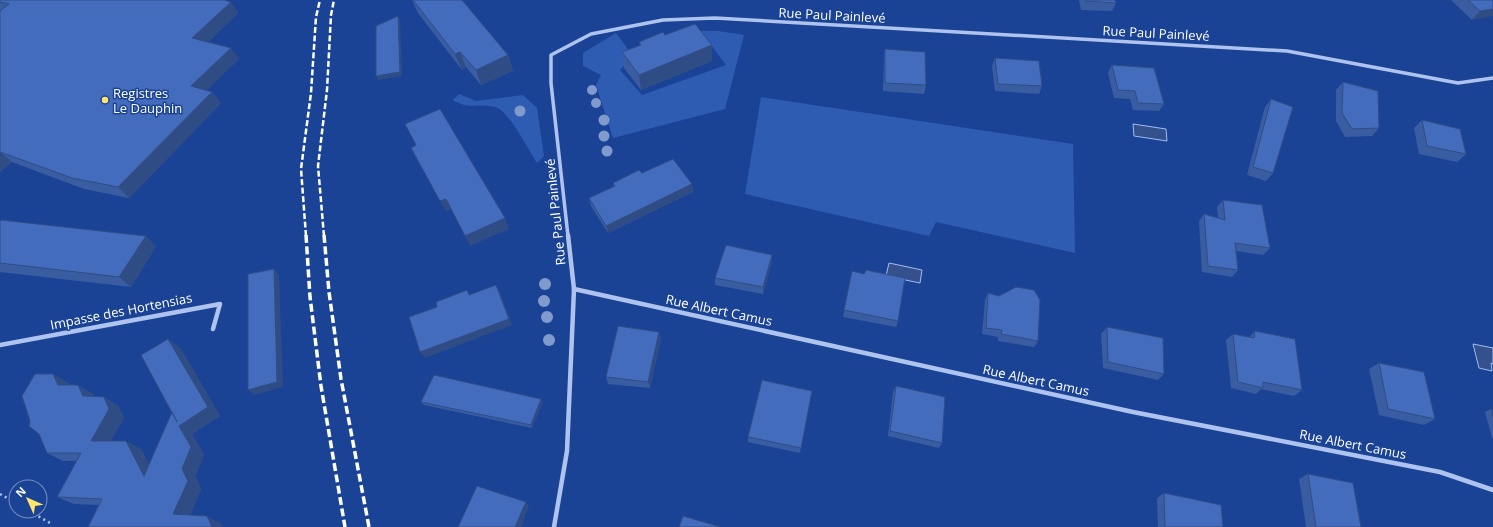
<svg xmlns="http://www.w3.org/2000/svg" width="1493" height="527" font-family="'Open Sans',sans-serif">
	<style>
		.green { fill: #2f5cb3 }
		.water { fill: #34518d; stroke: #a1bdf1 }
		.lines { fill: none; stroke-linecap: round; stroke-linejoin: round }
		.path { stroke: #aec4ef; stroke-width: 2.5; stroke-dasharray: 2 3.5; stroke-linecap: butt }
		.street-far1 { stroke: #aec4ef; stroke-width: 3.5 }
		.street { stroke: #aec4ef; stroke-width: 4.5 }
		.rail-far1 { stroke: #fff; stroke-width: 2.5; stroke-dasharray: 6 2.5; stroke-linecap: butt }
		.rail { stroke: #fff; stroke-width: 3.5; stroke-dasharray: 8 3.5; stroke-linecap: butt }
		.tree { fill: #819acd }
		.wall { fill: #3a5da2 }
		.shaded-wall { fill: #304c84 }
		.building { fill: #446cbc; stroke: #304c84 }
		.poi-dot { fill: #ffe56c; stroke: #1b4395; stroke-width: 1.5 }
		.labels { text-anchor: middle; stroke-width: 3; stroke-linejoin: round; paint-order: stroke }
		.street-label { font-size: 13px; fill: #fff; stroke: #1b4395 }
		.poi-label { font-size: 13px; fill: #fff; stroke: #1b4395; text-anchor: start }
	</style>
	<rect width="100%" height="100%" fill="#1b4395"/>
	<g class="green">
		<polygon points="698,31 718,31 744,35 725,109 613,138 596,85 601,75 583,66 583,53 616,33 633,56 620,70 642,95 726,65 706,38"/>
		<path d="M459,94L476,101L523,95L537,108L544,156L537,163C529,151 508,109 495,107C478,103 469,110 453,100Z"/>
		<polygon points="761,97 1073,144 1075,253 936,222 929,236 745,194"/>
	</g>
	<g class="water">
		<polygon points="1133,124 1166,129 1167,141 1134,136"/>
		<polygon points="889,263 922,270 920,283 886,276"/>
		<polygon points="1473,344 1493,348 1493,364 1491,363 1492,371 1479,368"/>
	</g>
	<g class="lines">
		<g class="path">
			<polyline points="0,494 16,503"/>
			<polyline points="29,511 50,523"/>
		</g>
		<polyline class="street-far1" points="568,236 551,83 551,55 591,34 663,20 715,18 1287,51 1458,83 1493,78"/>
		<g class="street">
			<polyline points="574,289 1133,412 1440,472 1493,490"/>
			<polyline points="0,345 220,304 213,329"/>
			<polyline points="554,527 567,451 574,289 568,235"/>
		</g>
		<g class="rail-far1">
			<polyline points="306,236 301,169 311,93 316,17 320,0"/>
			<polyline points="324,236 318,166 327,90 331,15 334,0"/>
		</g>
		<g class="rail">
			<polyline points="306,235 310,297 321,386 345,527"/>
			<polyline points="324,235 329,292 341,379 369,527"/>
		</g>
	</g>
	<g class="tree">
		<circle cx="592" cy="90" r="5"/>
		<circle cx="596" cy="103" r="5"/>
		<circle cx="520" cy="111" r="5.5"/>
		<circle cx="604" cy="120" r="5.5"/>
		<circle cx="604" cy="136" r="5.5"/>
		<circle cx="607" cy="151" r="5.5"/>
		<circle cx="545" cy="284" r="6"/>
		<circle cx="544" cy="301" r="6"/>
		<circle cx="547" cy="317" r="6"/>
		<circle cx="549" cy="340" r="6"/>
	</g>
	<g class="wall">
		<polygon points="0,0 226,0 238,13 208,42 239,59 206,90 212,92 221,103 129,198 84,189 12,162 0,172 0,11 1,11 0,10"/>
		<polygon points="412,0 462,0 508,55 513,71 481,85 466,67 462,70 418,13"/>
		<polygon points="1079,0 1115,0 1116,3 1112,11 1081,10"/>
		<polygon points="1451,0 1493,0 1472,20"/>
		<polygon points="665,35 712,61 641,90 624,68 622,52 640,45 639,42"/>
		<polygon points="885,49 926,85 924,94 883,91 884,58"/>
		<polygon points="995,58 1042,86 1039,94 995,91 992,66"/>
		<polygon points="1112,65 1164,104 1159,111 1133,110 1130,99 1114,98 1108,73"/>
		<polygon points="1343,82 1379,128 1372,136 1345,137 1336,121 1336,90"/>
		<polygon points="1271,99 1273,173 1266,181 1247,175 1265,107"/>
		<polygon points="1422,120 1466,154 1457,162 1419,154 1414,128"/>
		<polygon points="642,173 692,184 693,192 608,233 591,206 589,198 614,187 613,183"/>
		<polygon points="1223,200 1270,248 1263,255 1236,251 1238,270 1232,277 1202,272 1199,221 1204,214 1218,218 1217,207"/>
		<polygon points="0,221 156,246 131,287 0,272"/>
		<polygon points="772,262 763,294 715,285 715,278"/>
		<polygon points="852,271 898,321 896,327 843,317"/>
		<polygon points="988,293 1038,341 1034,347 998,341 998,337 982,334 985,300"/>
		<polygon points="1107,327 1164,374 1158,380 1103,368 1101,334"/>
		<polygon points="1255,331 1302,390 1294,396 1261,389 1256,394 1231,388 1226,340 1233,334 1249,337"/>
		<polygon points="661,338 650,388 608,384 606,377"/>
		<polygon points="168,339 181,349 220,416 192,434 204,455 195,476 201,489 190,515 220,523 222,527 88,527 99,505 74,504 57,497 77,461 63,461 47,453 69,383 70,385 93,394 94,396 104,397 118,406 124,418 110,441 141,449 149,465 172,412"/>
		<polygon points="1379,363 1435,419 1424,425 1379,415 1369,369"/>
		<polygon points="896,386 942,443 939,448 888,436 893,392"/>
		<polygon points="812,391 800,453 748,442 748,437"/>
		<polygon points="541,399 543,402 532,428 424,405 421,402"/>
		<polygon points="1491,409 1493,410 1493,439 1492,438 1485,412"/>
		<polygon points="1308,474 1361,527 1306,527 1299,479"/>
		<polygon points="1164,493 1223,527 1158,527 1157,498"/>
	</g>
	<g class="shaded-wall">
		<polygon points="231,2 238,13 201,49 192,38"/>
		<polygon points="1493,9 1493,16 1472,20 1480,11"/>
		<polygon points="398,16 400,20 402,76 378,80 376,76"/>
		<polygon points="712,45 712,61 641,90 639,75"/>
		<polygon points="231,48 239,59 200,97 191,86"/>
		<polygon points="460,52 466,67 462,70 455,54"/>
		<polygon points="508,55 513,71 481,85 476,70"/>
		<polygon points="212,92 221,103 129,198 118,187"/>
		<polygon points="0,152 12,162 0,172"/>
		<polygon points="692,184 693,192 608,233 606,226"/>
		<polygon points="446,199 451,209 446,212 440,201"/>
		<polygon points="505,218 509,229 470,246 465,236"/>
		<polygon points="146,236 156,246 131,287 119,277"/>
		<polygon points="772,255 772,262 763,294 763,287"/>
		<polygon points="274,269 279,275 283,387 254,395 248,390"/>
		<polygon points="496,285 500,292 512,325 425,358 420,352"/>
		<polygon points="659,332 661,338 650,388 648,382"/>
		<polygon points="168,339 181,349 220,416 192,434 204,455 195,476 201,489 187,521 173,514 182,469"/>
		<polygon points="53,374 69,383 74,394 58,385"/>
		<polygon points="78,385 93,394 98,405 83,396"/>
		<polygon points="104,397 118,406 124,418 106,449 91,441"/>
		<polygon points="541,399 543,402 532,428 531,425"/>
		<polygon points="126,441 141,449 159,484 144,476"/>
		<polygon points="526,502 529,506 521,527 515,527"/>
		<polygon points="207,516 220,523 222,527 212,527"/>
	</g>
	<g class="building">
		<polygon points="0,0 224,0 231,2 192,38 231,48 191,86 212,92 118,187 72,178 0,152 0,11 9,4 0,2"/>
		<polygon points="413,0 462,0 508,55 476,70 460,52 455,54"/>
		<polygon points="1085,0 1115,0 1116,3 1085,1"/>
		<polygon points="1468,0 1493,0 1493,9 1480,11"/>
		<polygon points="398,16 400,72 376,76 376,26"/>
		<polygon points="695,24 712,45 639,75 622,52 641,45 639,42 663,32 665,35"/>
		<polygon points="885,49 925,52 926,85 885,83"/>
		<polygon points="995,58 1039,61 1042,86 998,84"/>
		<polygon points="1112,65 1154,68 1164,104 1138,103 1135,91 1118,90"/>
		<polygon points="1343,82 1378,91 1379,128 1352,129 1342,113"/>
		<polygon points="1271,99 1293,107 1273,173 1253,167"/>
		<polygon points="440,109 505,218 465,236 446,199 440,201 411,148 416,145 405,124"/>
		<polygon points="1422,120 1460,129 1466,154 1427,146"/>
		<polygon points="673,159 692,184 606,226 589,198 615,186 613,183 639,170 642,173"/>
		<polygon points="1223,200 1262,205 1270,248 1235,243 1238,270 1208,266 1204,214 1225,220"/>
		<polygon points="1,220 146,236 119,277 0,263 0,221"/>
		<polygon points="726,245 772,255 763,287 715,278"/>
		<polygon points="274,269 277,382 248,390 248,274"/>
		<polygon points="866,270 905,278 898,321 844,310 852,271 864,274"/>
		<polygon points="496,285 509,319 420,352 409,317 437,307 436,302 467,290 469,295"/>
		<polygon points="1016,287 1034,290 1040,300 1038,341 1001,334 1002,330 986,328 988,293 999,296"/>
		<polygon points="618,326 659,332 648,382 606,377"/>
		<polygon points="1107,327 1163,338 1164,374 1108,362"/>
		<polygon points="1255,331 1295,339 1302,390 1263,382 1263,388 1238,382 1233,334 1254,338"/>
		<polygon points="168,339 208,407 179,426 191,447 182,469 188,481 173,514 207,516 212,527 88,527 102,499 57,497 81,453 47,453 39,434 29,426 30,421 22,396 35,374 53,374 58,385 78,385 83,396 104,397 109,409 91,441 126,441 144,476 172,412 177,422 141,355"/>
		<polygon points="1379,363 1424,372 1435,419 1388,409"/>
		<polygon points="434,375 541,399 531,425 421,402"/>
		<polygon points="762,380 812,391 801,448 748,437"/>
		<polygon points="896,386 945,397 942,443 890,431"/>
		<polygon points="1491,409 1493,410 1493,417"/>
		<polygon points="1308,474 1353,483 1361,527 1316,527"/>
		<polygon points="477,486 526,502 515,527 458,527"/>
		<polygon points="1164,493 1221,505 1223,527 1165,527"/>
		<polygon points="683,516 721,527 679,527"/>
	</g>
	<circle class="poi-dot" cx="105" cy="100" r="4"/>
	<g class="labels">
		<g class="street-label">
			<text transform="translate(832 15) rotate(3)" y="5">Rue Paul Painlevé</text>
			<text transform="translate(1156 33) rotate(3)" y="5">Rue Paul Painlevé</text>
			<text transform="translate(555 212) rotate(-96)" y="5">Rue Paul Painlevé</text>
			<text transform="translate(719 310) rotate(12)" y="5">Rue Albert Camus</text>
			<text transform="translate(121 311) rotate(-11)" y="5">Impasse des Hortensias</text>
			<text transform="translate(1036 380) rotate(12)" y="5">Rue Albert Camus</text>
			<text transform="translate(1353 444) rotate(11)" y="5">Rue Albert Camus</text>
		</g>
		<g class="poi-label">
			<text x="113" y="98">Registres<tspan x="113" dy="15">Le Dauphin</tspan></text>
		</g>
	</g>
	<g transform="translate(28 499) rotate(315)"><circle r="19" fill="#1b4395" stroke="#768ebf"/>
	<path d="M0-3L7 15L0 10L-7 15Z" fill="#ffe56c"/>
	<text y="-6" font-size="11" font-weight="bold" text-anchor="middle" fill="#ffffff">N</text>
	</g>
</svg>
